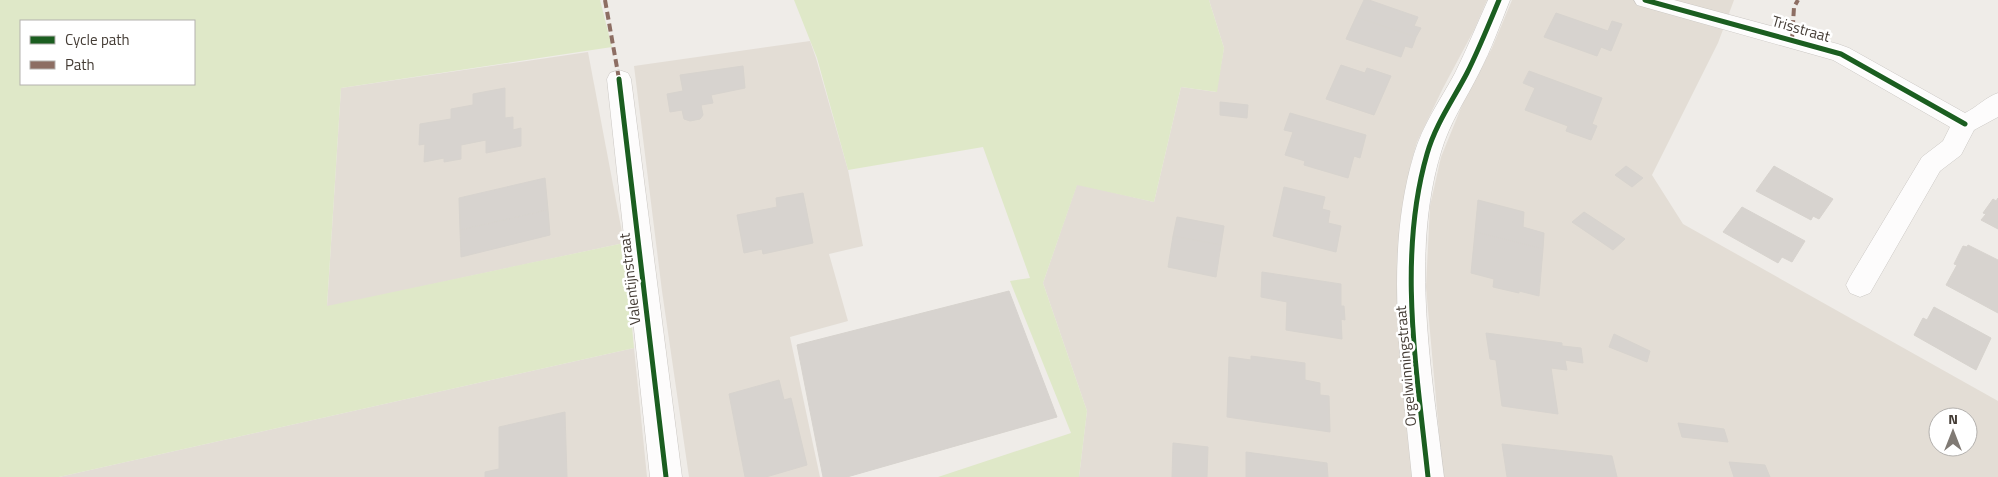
<svg xmlns="http://www.w3.org/2000/svg" width="1998" height="477" font-family="'Titillium Web',sans-serif">
	<style>
		.residential { fill: #e3ddd5; fill-rule: evenodd }
		.green { fill: #dfe8c8; fill-rule: evenodd }
		.building { fill: #d7d3cf; stroke: #d7d3ce }
		.lines { fill: none; stroke-linecap: round; stroke-linejoin: round }
		.minor-casing { stroke: #cbc8c4; stroke-width: 1 }
		.minor { fill: #fdfcfc; fill-rule: evenodd }
		.quiet { stroke: #8d6e63; stroke-width: 4; stroke-dasharray: 8 4; stroke-linecap: butt }
		.cycleway-casing { stroke: #fff; stroke-width: 8 }
		.cycleway { stroke: #1b5e20; stroke-width: 5 }
		.labels { text-anchor: middle; stroke-width: 5; stroke-linejoin: round; paint-order: stroke }
		.street-label { font-size: 15px; fill: #443c35; stroke: #fff }
	</style>
	<rect width="100%" height="100%" fill="#efece8"/>
	<g class="residential">
		<polygon points="1209,0 1487,0 1474,30 1443,88 1417,142 1412,159 1403,204 1399,319 1412,477 1079,477 1087,411 1043,283 1077,184 1154,202 1181,87 1216,92 1224,48"/>
		<path d="M1512,0H1734L1718,43L1652,175L1683,224L1998,401V477H1443L1426,287L1430,206L1441,157L1463,103L1492,48ZM1938,417H1968V447H1938Z"/>
		<polygon points="810,41 816,58 848,170 863,246 829,254 848,321 790,337 820,477 689,477 662,291 634,66"/>
		<polygon points="588,52 624,243 327,307 341,88"/>
		<polygon points="634,348 647,477 59,477"/>
	</g>
	<g class="green">
		<path d="M0,0H600L612,47L341,88L327,306L624,243L634,348L59,477H0ZM194,21V84H21V21Z"/>
		<polygon points="794,0 1209,0 1224,48 1217,92 1181,87 1154,202 1077,185 1043,283 1087,411 1079,477 938,477 1071,433 1010,281 1030,278 983,147 848,170 817,58"/>
	</g>
	<g class="building">
		<polygon points="1364,0 1369,0 1418,17 1414,26 1421,28 1416,37 1356,17"/>
		<polygon points="1556,13 1608,31 1612,21 1622,24 1611,51 1601,47 1597,56 1544,37"/>
		<polygon points="1356,17 1416,37 1412,48 1405,46 1401,57 1346,39"/>
		<polygon points="1341,65 1365,73 1367,68 1391,76 1374,115 1326,99"/>
		<polygon points="743,66 745,88 711,95 713,103 701,105 703,115 700,119 690,121 684,119 682,110 670,112 667,94 683,91 680,75"/>
		<polygon points="1529,71 1602,98 1592,124 1597,126 1591,140 1566,131 1568,126 1525,110 1535,88 1523,83"/>
		<polygon points="505,88 505,118 513,117 513,130 521,128 521,146 486,153 486,140 461,145 461,159 444,162 444,158 424,162 425,144 419,145 420,124 451,119 451,109 473,105 473,94"/>
		<polygon points="1220,102 1248,105 1247,118 1220,115"/>
		<polygon points="1290,113 1366,135 1360,158 1354,156 1348,178 1304,165 1305,161 1285,155 1293,132 1284,130"/>
		<polygon points="1626,166 1643,178 1632,187 1615,175"/>
		<polygon points="1774,166 1833,199 1819,219 1813,216 1811,220 1756,191"/>
		<polygon points="545,178 548,210 460,230 459,198"/>
		<polygon points="1284,187 1325,197 1322,209 1330,211 1328,223 1341,226 1336,252 1273,236"/>
		<polygon points="803,193 813,243 763,254 762,249 744,253 737,215 777,207 776,198"/>
		<polygon points="1998,198 1998,229 1981,220 1986,214 1983,213 1993,199 1996,201"/>
		<polygon points="1478,200 1524,212 1523,227 1544,233 1543,249 1475,232"/>
		<polygon points="1742,207 1805,241 1792,262 1782,257 1778,263 1723,232"/>
		<polygon points="548,210 550,235 461,257 460,230"/>
		<polygon points="1584,212 1625,239 1613,250 1572,222"/>
		<polygon points="1177,217 1224,226 1221,245 1173,236"/>
		<polygon points="1475,232 1543,249 1539,296 1519,291 1519,293 1493,287 1494,279 1471,273"/>
		<polygon points="1173,236 1221,245 1216,277 1168,267"/>
		<polygon points="1968,245 1998,260 1998,313 1946,285 1957,265 1954,264 1963,246 1967,247"/>
		<polygon points="1262,272 1341,284 1341,306 1344,306 1345,320 1341,319 1342,339 1286,330 1287,302 1261,297"/>
		<polygon points="1009,291 1057,417 847,477 823,477 797,345"/>
		<polygon points="1934,307 1991,338 1976,370 1914,335 1923,318 1927,320"/>
		<polygon points="1486,333 1562,343 1562,346 1581,348 1583,363 1565,360 1567,370 1551,368 1558,414 1502,406 1496,360 1490,359"/>
		<polygon points="1614,334 1650,351 1647,362 1609,347"/>
		<polygon points="1251,356 1305,363 1305,380 1320,383 1320,395 1329,396 1330,432 1227,417 1229,357 1251,360"/>
		<polygon points="779,380 784,400 791,398 807,465 766,477 745,477 729,394"/>
		<polygon points="565,412 567,477 485,477 485,472 499,469 499,427"/>
		<polygon points="1678,423 1724,429 1728,442 1682,437"/>
		<polygon points="1173,443 1208,447 1207,477 1172,477"/>
		<polygon points="1502,444 1612,456 1617,477 1507,477"/>
		<polygon points="1246,452 1327,463 1328,477 1246,477"/>
		<polygon points="1729,462 1765,465 1770,477 1734,477"/>
	</g>
	<g class="lines">
		<g class="minor-casing">
			<g id="minor">
				<path d="M1488,0H1510C1500,25 1491,50 1479,73C1466,99 1449,124 1441,152C1410,253 1432,374 1444,477H1412C1402,371 1383,257 1414,154C1423,124 1441,99 1455,73C1467,49 1477,24 1488,0Z"/>
				<path d="M1634,0H1674L1838,44L1849,48L1965,113C1977,107 1986,97 1998,93V117L1974,130L1961,155L1940,171L1870,293L1860,297L1850,293L1846,285L1850,277L1922,157L1943,141L1950,127L1833,60L1637,5Z"/>
				<polygon points="619,70 628,73 631,79 682,477 650,477 607,79 610,73"/>
			</g>
		</g>
		<use href="#minor" class="minor"/>
		<g class="quiet">
			<polyline points="605,0 619,79"/>
			<polyline points="1792,40 1794,7 1798,0"/>
		</g>
		<g class="cycleway-casing">
			<g id="cycleway">
				<polyline points="1645,0 1841,54 1965,124"/>
				<polyline points="619,79 666,477"/>
				<path d="M1428,477C1417,371 1397,258 1427,154C1435,125 1453,100 1467,73C1479,49 1489,24 1499,0"/>
			</g>
		</g>
		<use href="#cycleway" class="cycleway"/>
	</g>
	<g class="labels">
		<g class="street-label">
			<text transform="translate(1801 29) rotate(16)" y="5">Trisstraat</text>
			<text transform="translate(630 279) rotate(-97)" y="5">Valentijnstraat</text>
			<text transform="translate(1406 366) rotate(-95)" y="5">Orgelwinningstraat</text>
		</g>
	</g>
	<rect x="20" y="20" width="175" height="65" fill="#ffffff" stroke="#b4b1ae"/>
	<rect x="30" y="36" width="25" height="8" fill="#1b5e20" stroke="#b4b1ae"/>
	<text x="65" y="45" font-size="15" fill="#443c35">Cycle path</text>
	<rect x="30" y="61" width="25" height="8" fill="#8d6e63" stroke="#b4b1ae"/>
	<text x="65" y="70" font-size="15" fill="#443c35">Path</text>
	<g transform="translate(1953 432)"><circle r="24" fill="#ffffff" stroke="#b4b1ae"/>
	<path d="M0-4L9 19L0 12L-9 19Z" fill="#807a74"/>
	<text y="-8" font-size="14" font-weight="bold" text-anchor="middle" fill="#443c35">N</text>
	</g>
</svg>
